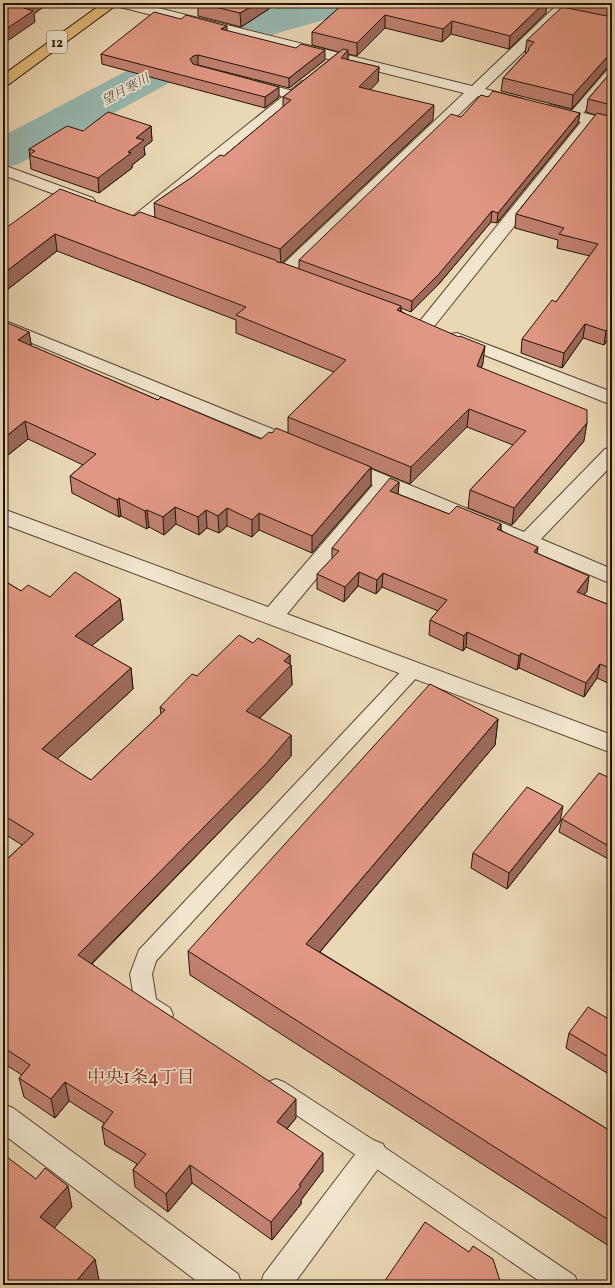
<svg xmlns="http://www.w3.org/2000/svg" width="615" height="1288" font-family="Vollkorn,'Noto Serif JP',serif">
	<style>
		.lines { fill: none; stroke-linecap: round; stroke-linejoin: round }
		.river { fill: #98b9b1; fill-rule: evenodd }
		.service-casing { stroke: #564532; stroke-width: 2 }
		.minor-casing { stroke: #564532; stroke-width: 2 }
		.trunk-casing { stroke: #241406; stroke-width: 2 }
		.service { fill: #f1e5ce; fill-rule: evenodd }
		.minor { fill: #f1e5ce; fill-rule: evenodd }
		.trunk { fill: #e5bc7a; fill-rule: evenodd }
		.wall { fill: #c18271; stroke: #241406 }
		.shaded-wall { fill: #9d6a5c; stroke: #241406 }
		.building { fill: #e09783; stroke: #241406 }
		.labels { text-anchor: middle; stroke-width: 3.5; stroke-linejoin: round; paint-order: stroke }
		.shield { fill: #f1e5ce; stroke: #625342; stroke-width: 1 }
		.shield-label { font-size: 13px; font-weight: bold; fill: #241406 }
		.far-water-label { font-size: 13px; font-style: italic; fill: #4d4e42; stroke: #f1e5ce }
		.near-neighbourhood-label { font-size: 18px; fill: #7a1f14; stroke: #f1e5ce }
	</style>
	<rect width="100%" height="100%" fill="#ead7b4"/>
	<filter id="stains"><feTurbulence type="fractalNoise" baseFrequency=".005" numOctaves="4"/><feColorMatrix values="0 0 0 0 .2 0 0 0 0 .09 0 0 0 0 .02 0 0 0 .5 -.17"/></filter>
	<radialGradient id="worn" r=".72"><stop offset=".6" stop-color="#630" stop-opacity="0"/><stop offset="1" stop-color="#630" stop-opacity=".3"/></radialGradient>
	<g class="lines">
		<polygon class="river" points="296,3 362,3 356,11 281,32 223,54 19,164 3,168 3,136 193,36 253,14"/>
		<g class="service-casing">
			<g id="service">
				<polygon points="612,68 612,80 578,119 570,119 568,116 570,113 608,69"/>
				<polygon points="255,81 297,92 299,95 297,98 293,99 251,88 249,85 251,82"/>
				<polygon points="413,663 419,665 422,670 419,675 156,961 152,974 156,999 170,1008 173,1015 170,1022 162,1025 154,1022 138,1011 135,1004 130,974 139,950 407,665"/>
				<polygon points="276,1079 284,1082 381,1145 575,1276 578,1285 545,1285 365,1161 268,1096 265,1089 268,1082"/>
			</g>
		</g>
		<g class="minor-casing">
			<g id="minor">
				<polygon points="114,3 138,3 472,86 559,3 574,3 485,89 523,99 526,102 523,105 518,107 478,96 289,278 283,279 277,278 274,274 277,270 464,93 116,6"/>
				<polygon points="307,80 312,81 314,84 312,87 144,225 138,226 132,225 130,221 132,217 302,81"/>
				<polygon points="551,105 612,120 612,130 595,125 432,329 426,330 420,329 417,325 420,321 581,122 546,113 543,110 546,107"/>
				<polygon points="3,165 93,198 95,201 93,204 87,206 81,204 3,175"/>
				<polygon points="3,320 302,441 305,445 302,449 295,451 288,449 3,331"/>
				<polygon points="457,333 612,392 612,405 451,342 448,338 451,334"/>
				<polygon points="612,447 612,465 541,539 612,569 612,584 389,491 287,614 612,735 612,753 3,524 3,509 268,607 373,485 337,469 334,465 337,461 344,459 351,461 524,532 605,449"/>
				<polygon points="3,1104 13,1108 238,1274 242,1285 202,1285 3,1134"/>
				<polygon points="373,1140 383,1144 387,1153 383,1162 293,1285 260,1285 264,1274 363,1144"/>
			</g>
		</g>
		<g class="trunk-casing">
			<polygon id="trunk" points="103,3 119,3 8,85 3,86 3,75"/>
		</g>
		<use href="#service" class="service"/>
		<use href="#minor" class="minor"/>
		<use href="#trunk" class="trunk"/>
	</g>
	<g class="wall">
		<polygon points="198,3 278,3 241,27 198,16"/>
		<polygon points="344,3 546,13 509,49 451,34 442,42 385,28 357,56 348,54 348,60 379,67 378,82 370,90 433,120 282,263 299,269 299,260 461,117 488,97 580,113 578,123 497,223 491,222 438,285 411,312 401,308 401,311 483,363 481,368 584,441 512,525 468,508 470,490 513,445 467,427 410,484 371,468 371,485 312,553 259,530 252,537 227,526 219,533 207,528 199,535 176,524 164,535 149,527 147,529 121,516 119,517 72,493 70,476 83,465 28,439 3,459 29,332 31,346 158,400 261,439 272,433 288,433 288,417 334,372 236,333 236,320 57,251 3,293 3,230 134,216 155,217 154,203 224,156 283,107 283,97 339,52 312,45 312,32"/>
		<polygon points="571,3 612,3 612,67 607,68 572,109 501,91 503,78 526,53 525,53 527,40 570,9"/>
		<polygon points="227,31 325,60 289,88 198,65 196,65 279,97 265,108 102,64 101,54"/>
		<polygon points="612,71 612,333 604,345 583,338 562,368 521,353 522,339 556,302 590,256 557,248 558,240 515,228 516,214 596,115 586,112 588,99"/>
		<polygon points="151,126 152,141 144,147 145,155 132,165 132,168 99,193 31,169 29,149 83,131"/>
		<polygon points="399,482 398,494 449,514 501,524 501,530 537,554 587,591 584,595 612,606 612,685 597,678 584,697 519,668 517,670 466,647 463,651 429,635 430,620 438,611 382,587 376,594 358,586 344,602 317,589 317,574 332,559 332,548"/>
		<polygon points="3,580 21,591 50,597 120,599 123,620 91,646 131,668 133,689 57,759 91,780 161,714 160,707 197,676 253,643 290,655 290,664 291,665 292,685 259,719 291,735 291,756 266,784 92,964 296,1118 287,1129 323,1171 301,1200 301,1204 272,1240 192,1183 168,1212 135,1187 133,1170 137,1164 105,1145 102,1127 104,1123 69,1101 55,1118 24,1097 19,1078 22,1075 3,1063 3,863 22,845 3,833"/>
		<polygon points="498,719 495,745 320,952 612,1132 612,1248 190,975 188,951"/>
		<polygon points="612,779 612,861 559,832 562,819"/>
		<polygon points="560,822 507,889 471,868 473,853"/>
		<polygon points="612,1021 612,1076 566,1048 569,1033"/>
	</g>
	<g class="shaded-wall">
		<polygon points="31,3 49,3 34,14 35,22 3,44 3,31 24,8"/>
		<polygon points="257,3 278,3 241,27 240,13"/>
		<polygon points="544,3 547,3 546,13 509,49 510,36"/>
		<polygon points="385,15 385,28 357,56 357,43"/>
		<polygon points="452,21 451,34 442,42 443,29"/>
		<polygon points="227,26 227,35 221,29"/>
		<polygon points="325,50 325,60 289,88 289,78"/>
		<polygon points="348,50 348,65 341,58"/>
		<polygon points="612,54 612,67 607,68 572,109 573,95 609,55"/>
		<polygon points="198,55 198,65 194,66 190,59 193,56"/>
		<polygon points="379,67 378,82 359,102 359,87"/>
		<polygon points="279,87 279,97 265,108 265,97"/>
		<polygon points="434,105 433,120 281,264 280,249"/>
		<polygon points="580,113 578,123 497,223 498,213"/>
		<polygon points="151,126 152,141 144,147 145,155 132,165 132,168 99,193 98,178 136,138"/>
		<polygon points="492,211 491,222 438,285 411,312 412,301"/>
		<polygon points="55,234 57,251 3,293 3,274"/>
		<polygon points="401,306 400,323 397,310"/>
		<polygon points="612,322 612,333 604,345 606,331"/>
		<polygon points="585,324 583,338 562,368 564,353"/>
		<polygon points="29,332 32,349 18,340"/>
		<polygon points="485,346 483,363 476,384 477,366"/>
		<polygon points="469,409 467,427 410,484 411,467"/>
		<polygon points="25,421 28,439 3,459 3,439"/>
		<polygon points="587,423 584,441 512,525 514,508"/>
		<polygon points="371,467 371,485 312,553 312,536"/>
		<polygon points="399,482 398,496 390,491"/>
		<polygon points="119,498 121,516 119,517 117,500"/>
		<polygon points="175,507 176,524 164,535 163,517"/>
		<polygon points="227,508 227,526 219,533 218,516"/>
		<polygon points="147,510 149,527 147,529 145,511"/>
		<polygon points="206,510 207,528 199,535 198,517"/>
		<polygon points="259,513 259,530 252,537 252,520"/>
		<polygon points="501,524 500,539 497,529"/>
		<polygon points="538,547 536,562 534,552"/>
		<polygon points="359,572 358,586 344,602 345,587"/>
		<polygon points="383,573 382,587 376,594 377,580"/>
		<polygon points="589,576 587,591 575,606 577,592"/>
		<polygon points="120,599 123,620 78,657 75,636"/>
		<polygon points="467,632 466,647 463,651 464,636"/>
		<polygon points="521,653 519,668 517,670 519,656"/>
		<polygon points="290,655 290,666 291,665 292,685 246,732 246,711 284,661"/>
		<polygon points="600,664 597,678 584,697 586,683"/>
		<polygon points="131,668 133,689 45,770 42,749"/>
		<polygon points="498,719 495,745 306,968 306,944"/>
		<polygon points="291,735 291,756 266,784 81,974 78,955"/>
		<polygon points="563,806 560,822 507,889 509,873"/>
		<polygon points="65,1082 69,1101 55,1118 51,1099"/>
		<polygon points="296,1099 296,1118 277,1140 277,1122"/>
		<polygon points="323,1153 323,1171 301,1200 301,1204 272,1240 271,1222"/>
		<polygon points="190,1165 192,1183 168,1212 166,1194"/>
		<polygon points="68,1186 72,1207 46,1238 40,1217"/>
		<polygon points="95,1259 99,1280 95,1285 73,1285"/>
	</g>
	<g class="building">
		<polygon points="3,3 31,3 24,8 33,11 3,31"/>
		<polygon points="198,3 257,3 240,13"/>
		<polygon points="344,3 544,3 510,36 452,21 443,29 385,15 357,43 312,32"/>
		<polygon points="596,3 612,3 612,7"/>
		<polygon points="562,7 612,17 612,54 609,55 573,95 503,78 529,50 528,49 534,42 527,40"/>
		<polygon points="154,12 181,19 186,15 227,26 221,29 296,48 301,44 325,50 289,78 198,55 193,56 190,59 193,64 279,87 265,97 101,54"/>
		<polygon points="343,49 348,50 341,58 379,67 359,87 434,105 280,249 154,203 192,177 220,155 224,156 291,100 283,97"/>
		<polygon points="612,71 612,105 588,99"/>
		<polygon points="493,91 580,113 498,213 492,211 439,274 412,301 299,260 451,114 461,117 481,95 488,97"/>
		<polygon points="108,112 151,126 136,138 144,140 128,152 131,153 98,178 29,155 35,151 29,149 67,126 83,131"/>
		<polygon points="597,113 612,117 612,322 606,331 585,324 564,353 522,339 552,300 556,302 598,244 559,234 564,228 516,214"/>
		<polygon points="60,189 134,216 140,212 275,260 277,262 283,263 401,306 397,310 459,337 460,336 485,346 477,366 587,410 587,423 514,508 470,490 526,431 469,409 411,467 288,417 346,360 236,315 246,307 55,234 3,274 3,230"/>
		<polygon points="3,321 29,332 18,340 158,400 161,397 261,439 269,432 272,433 276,428 371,467 312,536 259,513 252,520 227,508 218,516 206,510 198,517 175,507 163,517 147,510 145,511 119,498 117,500 70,476 96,454 25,421 3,439"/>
		<polygon points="390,478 399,482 390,491 449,514 457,506 501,524 497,529 538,547 534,552 589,576 577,592 612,606 612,669 600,664 586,683 521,653 519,656 467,632 464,636 430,620 447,600 383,573 377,580 359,572 345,587 317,574 339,551 332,548"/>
		<polygon points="75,572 120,599 75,636 131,668 42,749 91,780 165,710 160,707 192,674 197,676 239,635 253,643 258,638 290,655 284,661 291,665 246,711 291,735 266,764 78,955 296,1099 277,1122 323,1153 299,1185 301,1186 271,1222 190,1165 166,1194 133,1170 146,1154 102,1127 113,1112 65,1082 51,1099 19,1078 30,1065 3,1047 3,863 34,834 3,815 3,580 21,591 28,585 50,597"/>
		<polygon points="430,684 498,719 306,944 612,1132 612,1222 188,951"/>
		<polygon points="599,773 612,779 612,848 562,819"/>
		<polygon points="527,787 563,806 509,873 473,853"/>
		<polygon points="588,1007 612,1021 612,1059 569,1033"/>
		<polygon points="3,1154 36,1179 45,1168 68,1186 40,1217 95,1259 73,1285 3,1285"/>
		<polygon points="425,1222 469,1252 473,1246 493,1259 501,1284 503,1285 382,1285"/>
	</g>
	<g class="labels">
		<rect class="shield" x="47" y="31" width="20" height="22" rx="3"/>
		<g class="shield-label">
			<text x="57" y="47">12</text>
		</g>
		<g class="far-water-label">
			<text transform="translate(125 89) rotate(-28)" y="5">望月寒川</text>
		</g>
		<g class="near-neighbourhood-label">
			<text x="141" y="1083">中央1条4丁目</text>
		</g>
	</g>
	<rect width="615" height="1288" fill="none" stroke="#ead7b4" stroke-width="16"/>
	<rect x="4" y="4" width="607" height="1280" fill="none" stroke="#241406" stroke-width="2"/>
	<rect x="8" y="8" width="599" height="1272" fill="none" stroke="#241406"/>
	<rect width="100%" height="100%" filter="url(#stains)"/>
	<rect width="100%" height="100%" fill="url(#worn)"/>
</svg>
